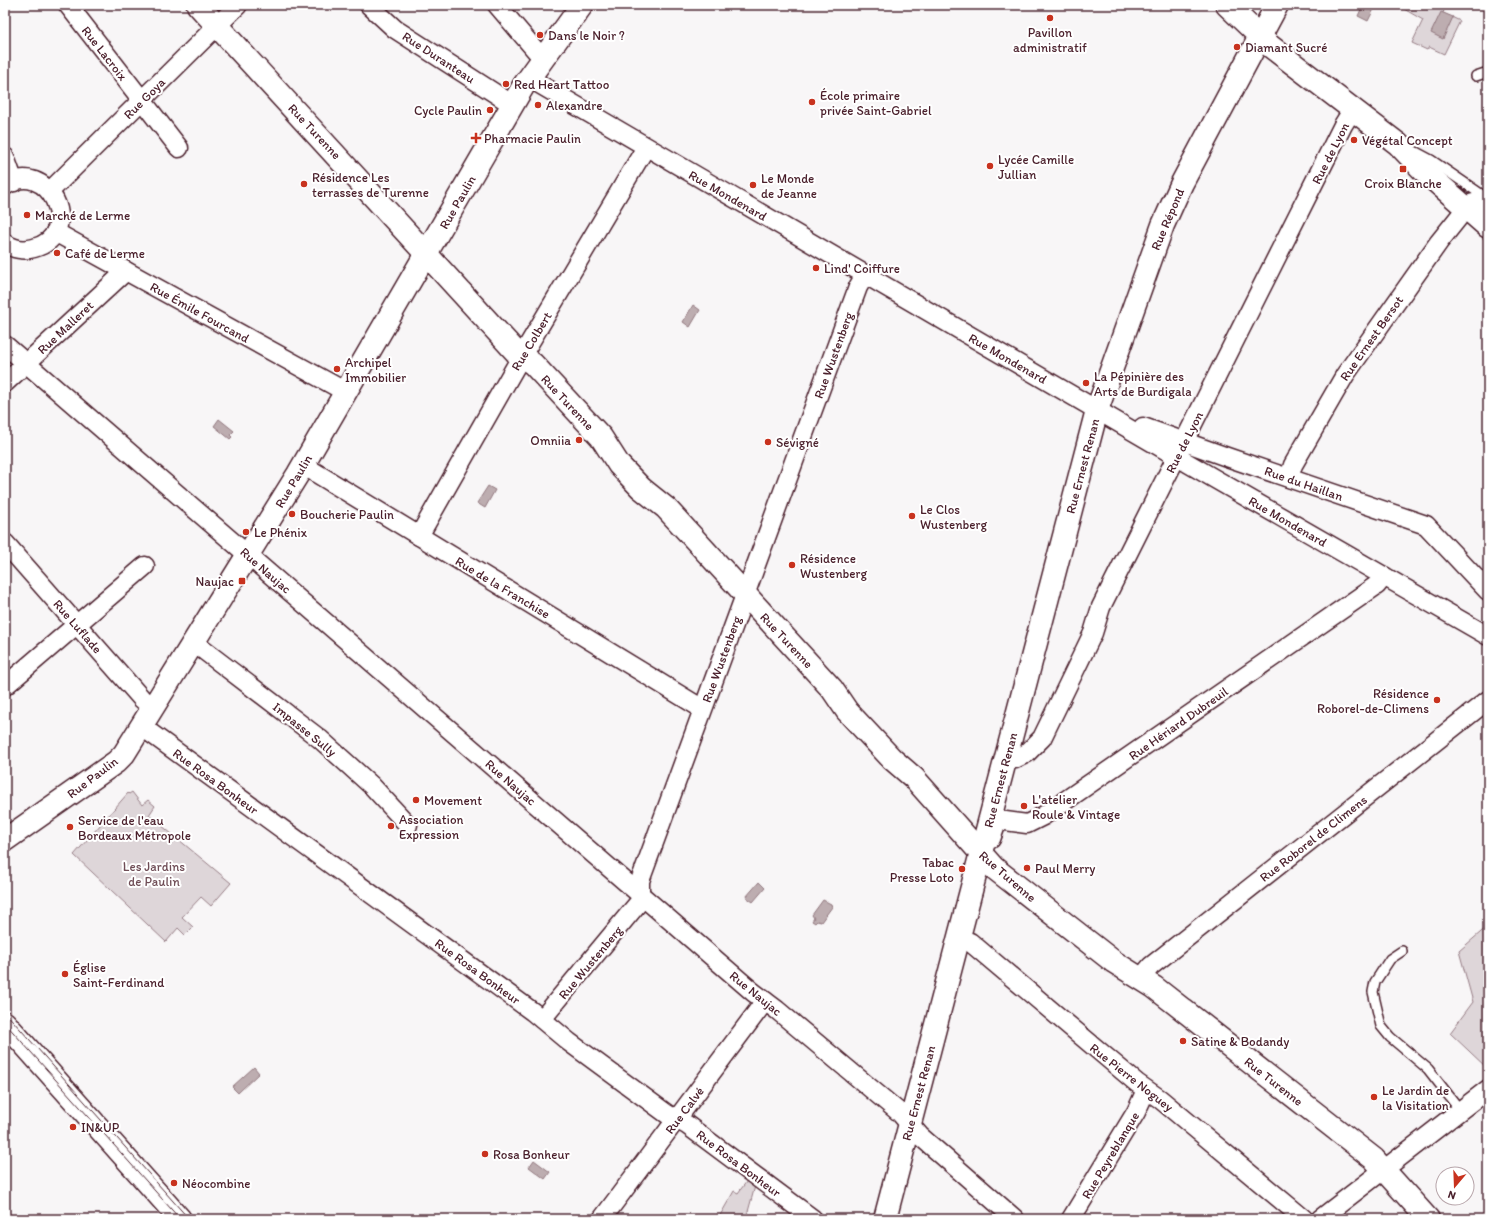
<svg xmlns="http://www.w3.org/2000/svg" width="1493" height="1224" font-family="Itim,sans-serif">
	<style>
		.green { fill: #ded6d9; stroke: #947a82 }
		.water { fill: #bdadb0; stroke: #8f747b }
		.lines { fill: none; stroke-linecap: round; stroke-linejoin: round }
		.lane-casing { stroke: #4a1f2b; stroke-width: 12 }
		.street-casing { stroke: #4a1f2b; stroke-width: 21 }
		.secondary-casing { stroke: #4a1f2b; stroke-width: 25 }
		.lane { stroke: #fff; stroke-width: 9 }
		.street { stroke: #fff; stroke-width: 18 }
		.secondary { stroke: #fff; stroke-width: 22 }
		.tram { stroke: #4a1f2b; stroke-width: 1 }
		.poi-dot { fill: #c8321e; stroke: #fff; stroke-width: 1.5 }
		.labels { text-anchor: middle; stroke-width: 4; stroke-linejoin: round; paint-order: stroke }
		.poi-label { font-size: 13px; fill: #4a1f2b; stroke: #fff; text-anchor: start }
		.street-label { font-size: 13px; fill: #4a1f2b; stroke: #fff }
		.park-label { font-size: 13px; fill: #6f4d56; stroke: #fff }
	</style>
	<rect width="100%" height="100%" fill="#f8f6f7"/>
	<filter id="ink" filterUnits="userSpaceOnUse"><feTurbulence type="fractalNoise" baseFrequency=".025" numOctaves="2"/><feDisplacementMap in="SourceGraphic" scale="8" xChannelSelector="R" yChannelSelector="G"/><feConvolveMatrix kernelMatrix="1 2 1 2 8 2 1 2 1" color-interpolation-filters="sRGB"/></filter>
	<g filter="url(#ink)">
		<g class="green">
			<polygon points="1397,5 1446,5 1443,13 1460,21 1444,54 1429,47 1427,50 1412,43 1423,20"/>
			<polygon points="132,792 142,805 148,800 155,806 149,815 231,883 211,906 201,897 182,917 193,927 185,935 178,928 166,942 74,855 128,793 129,794"/>
			<polygon points="1488,926 1488,1069 1450,1033 1473,1002 1459,951"/>
			<polygon points="747,1181 755,1186 746,1219 718,1219 734,1191 738,1193"/>
		</g>
		<g class="water">
			<polygon points="1363,5 1376,5 1368,21 1358,16"/>
			<polygon points="1441,12 1453,17 1443,39 1431,33"/>
			<polygon points="693,305 700,310 690,327 683,322"/>
			<polygon points="219,419 234,431 230,435 232,437 230,439 214,426"/>
			<polygon points="488,486 495,490 485,508 477,503"/>
			<polygon points="759,882 765,888 753,902 746,897"/>
			<polygon points="823,900 831,904 832,907 821,922 817,921 815,923 812,921 814,918 812,915"/>
			<polygon points="254,1067 259,1073 238,1093 232,1087"/>
			<polygon points="534,1160 550,1172 545,1179 529,1167"/>
		</g>
		<g class="lines">
			<g class="lane-casing">
				<g id="lane">
					<polyline points="1476,76 1488,72"/>
					<polyline points="1416,152 1431,160 1488,199"/>
					<polyline points="1402,951 1390,959 1375,982 1373,992 1381,1026 1390,1037 1428,1069 1460,1110"/>
				</g>
			</g>
			<g class="street-casing">
				<g id="street">
					<polyline points="68,5 179,148"/>
					<polyline points="369,5 395,29 513,105"/>
					<polyline points="497,5 543,59"/>
					<polyline points="529,78 1215,479 1488,636"/>
					<polyline points="5,157 14,182"/>
					<path d="M5,186C47,156 86,233 34,248C24,251 13,249 5,243"/>
					<polyline points="50,191 238,5"/>
					<polyline points="55,232 346,392"/>
					<polyline points="5,345 753,992 777,1010 900,1113 920,1136 1015,1219"/>
					<polyline points="5,383 126,271"/>
					<polyline points="1143,427 1227,457 1426,525 1488,591"/>
					<polyline points="303,465 696,705 703,707"/>
					<polyline points="1289,478 1293,465 1345,375 1439,242 1459,217 1473,203 1488,204"/>
					<polyline points="419,536 517,364 646,147"/>
					<polyline points="5,543 142,699 152,708"/>
					<polyline points="193,642 320,739 372,786 408,825"/>
					<polyline points="5,686 145,566"/>
					<polyline points="141,726 533,1012 569,1042 667,1114 687,1125 813,1219"/>
					<polyline points="1005,760 1015,759 1027,753 1042,738 1093,633 1101,607 1343,125 1353,109"/>
					<polyline points="991,839 998,820 1027,824 1043,816 1377,585 1384,576"/>
					<polyline points="958,938 970,942 1137,1083 1160,1099 1304,1219"/>
					<polyline points="1140,979 1151,966 1488,700"/>
					<polyline points="542,1019 640,901 640,881 858,287 865,275"/>
					<polyline points="602,1219 765,1001"/>
					<polyline points="1071,1219 1136,1112 1146,1090"/>
					<polyline points="1320,1219 1488,1089"/>
				</g>
			</g>
			<g class="secondary-casing">
				<g id="secondary">
					<polyline points="198,5 516,352 533,364 601,437 619,465 641,488 666,508 832,689 847,711 892,759 914,778 994,868 1114,962 1154,987 1374,1159 1428,1219"/>
					<polyline points="1227,5 1270,46 1398,144 1424,171 1488,227"/>
					<polyline points="5,840 116,762 124,754 298,474 524,85 582,5"/>
					<polyline points="5,1023 180,1219"/>
					<polyline points="885,1219 1097,410 1163,225 1182,183 1277,5"/>
				</g>
			</g>
			<use href="#lane" class="lane"/>
			<use href="#street" class="street"/>
			<use href="#secondary" class="secondary"/>
			<g class="tram">
				<polyline points="5,1012 189,1219"/>
				<polyline points="5,1023 180,1219"/>
			</g>
		</g>
	</g>
	<g class="poi-dot">
		<circle cx="1050" cy="18" r="4"/>
		<circle cx="540" cy="35" r="4"/>
		<circle cx="1237" cy="47" r="4"/>
		<circle cx="506" cy="84" r="4"/>
		<circle cx="812" cy="102" r="4"/>
		<circle cx="538" cy="105" r="4"/>
		<circle cx="490" cy="110" r="4"/>
		<path d="M474 132h4v4h4v4h-4v4h-4v-4h-4v-4h4z"/>
		<circle cx="1354" cy="140" r="4"/>
		<circle cx="990" cy="166" r="4"/>
		<rect x="1399" y="165" width="8" height="8" rx="2"/>
		<circle cx="304" cy="184" r="4"/>
		<circle cx="753" cy="185" r="4"/>
		<circle cx="27" cy="215" r="4"/>
		<circle cx="57" cy="253" r="4"/>
		<circle cx="816" cy="268" r="4"/>
		<circle cx="337" cy="369" r="4"/>
		<circle cx="1086" cy="383" r="4"/>
		<circle cx="579" cy="440" r="4"/>
		<circle cx="768" cy="442" r="4"/>
		<circle cx="292" cy="514" r="4"/>
		<circle cx="912" cy="516" r="4"/>
		<circle cx="246" cy="532" r="4"/>
		<circle cx="792" cy="565" r="4"/>
		<rect x="238" y="577" width="8" height="8" rx="2"/>
		<circle cx="1437" cy="700" r="4"/>
		<circle cx="416" cy="800" r="4"/>
		<circle cx="1024" cy="806" r="4"/>
		<circle cx="391" cy="826" r="4"/>
		<circle cx="70" cy="827" r="4"/>
		<circle cx="1027" cy="868" r="4"/>
		<circle cx="962" cy="869" r="4"/>
		<circle cx="65" cy="974" r="4"/>
		<circle cx="1183" cy="1041" r="4"/>
		<circle cx="1374" cy="1097" r="4"/>
		<circle cx="73" cy="1127" r="4"/>
		<circle cx="485" cy="1154" r="4"/>
		<circle cx="174" cy="1183" r="4"/>
	</g>
	<g class="labels">
		<g class="poi-label">
			<text x="1050" y="37" text-anchor="middle">Pavillon<tspan x="1050" dy="15">administratif</tspan></text>
			<text x="548" y="40">Dans le Noir ?</text>
			<text x="1245" y="52">Diamant Sucré</text>
			<text x="514" y="89">Red Heart Tattoo</text>
			<text x="820" y="100">École primaire<tspan x="820" dy="15">privée Saint-Gabriel</tspan></text>
			<text x="546" y="110">Alexandre</text>
			<text x="482" y="115" text-anchor="end">Cycle Paulin</text>
			<text x="484" y="143">Pharmacie Paulin</text>
			<text x="1362" y="145">Végétal Concept</text>
			<text x="998" y="164">Lycée Camille<tspan x="998" dy="15">Jullian</tspan></text>
			<text x="312" y="182">Résidence Les<tspan x="312" dy="15">terrasses de Turenne</tspan></text>
			<text x="761" y="183">Le Monde<tspan x="761" dy="15">de Jeanne</tspan></text>
			<text x="1403" y="188" text-anchor="middle">Croix Blanche</text>
			<text x="35" y="220">Marché de Lerme</text>
			<text x="65" y="258">Café de Lerme</text>
			<text x="824" y="273">Lind' Coiffure</text>
			<text x="345" y="367">Archipel<tspan x="345" dy="15">Immobilier</tspan></text>
			<text x="1094" y="381">La Pépinière des<tspan x="1094" dy="15">Arts de Burdigala</tspan></text>
			<text x="571" y="445" text-anchor="end">Omniia</text>
			<text x="776" y="447">Sévigné</text>
			<text x="920" y="514">Le Clos<tspan x="920" dy="15">Wustenberg</tspan></text>
			<text x="300" y="519">Boucherie Paulin</text>
			<text x="254" y="537">Le Phénix</text>
			<text x="800" y="563">Résidence<tspan x="800" dy="15">Wustenberg</tspan></text>
			<text x="234" y="586" text-anchor="end">Naujac</text>
			<text x="1429" y="698" text-anchor="end">Résidence<tspan x="1429" dy="15">Roborel-de-Climens</tspan></text>
			<text x="1032" y="804">L'atelier<tspan x="1032" dy="15">Roule &amp; Vintage</tspan></text>
			<text x="424" y="805">Movement</text>
			<text x="399" y="824">Association<tspan x="399" dy="15">Expression</tspan></text>
			<text x="78" y="825">Service de l'eau<tspan x="78" dy="15">Bordeaux Métropole</tspan></text>
			<text x="954" y="867" text-anchor="end">Tabac<tspan x="954" dy="15">Presse Loto</tspan></text>
			<text x="1035" y="873">Paul Merry</text>
			<text x="73" y="972">Église<tspan x="73" dy="15">Saint-Ferdinand</tspan></text>
			<text x="1191" y="1046">Satine &amp; Bodandy</text>
			<text x="1382" y="1095">Le Jardin de<tspan x="1382" dy="15">la Visitation</tspan></text>
			<text x="81" y="1132">IN&amp;UP</text>
			<text x="493" y="1159">Rosa Bonheur</text>
			<text x="182" y="1188">Néocombine</text>
		</g>
		<g class="street-label">
			<text transform="translate(105 53) rotate(52)" y="5">Rue Lacroix</text>
			<text transform="translate(439 57) rotate(33)" y="5">Rue Duranteau</text>
			<text transform="translate(144 98) rotate(-45)" y="5">Rue Goya</text>
			<text transform="translate(315 131) rotate(47)" y="5">Rue Turenne</text>
			<text transform="translate(1330 153) rotate(-63)" y="5">Rue de Lyon</text>
			<text transform="translate(728 195) rotate(30)" y="5">Rue Mondenard</text>
			<text transform="translate(457 202) rotate(-60)" y="5">Rue Paulin</text>
			<text transform="translate(1167 219) rotate(-67)" y="5">Rue Répond</text>
			<text transform="translate(200 312) rotate(29)" y="5">Rue Émile Fourcand</text>
			<text transform="translate(65 327) rotate(-43)" y="5">Rue Malleret</text>
			<text transform="translate(1371 338) rotate(-55)" y="5">Rue Ernest Bersot</text>
			<text transform="translate(531 341) rotate(-59)" y="5">Rue Colbert</text>
			<text transform="translate(833 355) rotate(-70)" y="5">Rue Wustenberg</text>
			<text transform="translate(1008 358) rotate(30)" y="5">Rue Mondenard</text>
			<text transform="translate(568 402) rotate(47)" y="5">Rue Turenne</text>
			<text transform="translate(1184 442) rotate(-63)" y="5">Rue de Lyon</text>
			<text transform="translate(1082 466) rotate(-75)" y="5">Rue Ernest Renan</text>
			<text transform="translate(293 481) rotate(-59)" y="5">Rue Paulin</text>
			<text transform="translate(1304 483) rotate(19)" y="5">Rue du Haillan</text>
			<text transform="translate(1288 521) rotate(30)" y="5">Rue Mondenard</text>
			<text transform="translate(266 570) rotate(41)" y="5">Rue Naujac</text>
			<text transform="translate(503 587) rotate(31)" y="5">Rue de la Franchise</text>
			<text transform="translate(78 626) rotate(49)" y="5">Rue Luflade</text>
			<text transform="translate(787 640) rotate(47)" y="5">Rue Turenne</text>
			<text transform="translate(721 659) rotate(-70)" y="5">Rue Wustenberg</text>
			<text transform="translate(1178 723) rotate(-35)" y="5">Rue Hériard Dubreuil</text>
			<text transform="translate(305 729) rotate(39)" y="5">Impasse Sully</text>
			<text transform="translate(92 777) rotate(-37)" y="5">Rue Paulin</text>
			<text transform="translate(1000 780) rotate(-75)" y="5">Rue Ernest Renan</text>
			<text transform="translate(216 781) rotate(36)" y="5">Rue Rosa Bonheur</text>
			<text transform="translate(511 782) rotate(41)" y="5">Rue Naujac</text>
			<text transform="translate(1313 838) rotate(-38)" y="5">Rue Roborel de Climens</text>
			<text transform="translate(1008 876) rotate(41)" y="5">Rue Turenne</text>
			<text transform="translate(590 962) rotate(-50)" y="5">Rue Wustenberg</text>
			<text transform="translate(478 971) rotate(36)" y="5">Rue Rosa Bonheur</text>
			<text transform="translate(756 993) rotate(39)" y="5">Rue Naujac</text>
			<text transform="translate(1132 1077) rotate(38)" y="5">Rue Pierre Noguey</text>
			<text transform="translate(1274 1081) rotate(38)" y="5">Rue Turenne</text>
			<text transform="translate(918 1093) rotate(-75)" y="5">Rue Ernest Renan</text>
			<text transform="translate(684 1110) rotate(-53)" y="5">Rue Calvé</text>
			<text transform="translate(1110 1155) rotate(-59)" y="5">Rue Peyreblanque</text>
			<text transform="translate(739 1163) rotate(37)" y="5">Rue Rosa Bonheur</text>
		</g>
		<g class="park-label">
			<text x="154" y="871">Les Jardins<tspan x="154" dy="15">de Paulin</tspan></text>
		</g>
	</g>
	<rect width="1493" height="1224" fill="none" stroke="#fff" stroke-width="20"/>
	<rect x="10" y="10" width="1473" height="1204" fill="none" stroke="#4a1f2b" stroke-width="1.5" filter="url(#ink)"/>
	<g transform="translate(1455 1186) rotate(199)"><circle r="19" fill="#ffffff" stroke="#b7a5aa"/>
	<path d="M0-3L7 15L0 10L-7 15Z" fill="#c8321e"/>
	<text y="-6" font-size="11" font-weight="bold" text-anchor="middle" fill="#4a1f2b">N</text>
	</g>
</svg>
